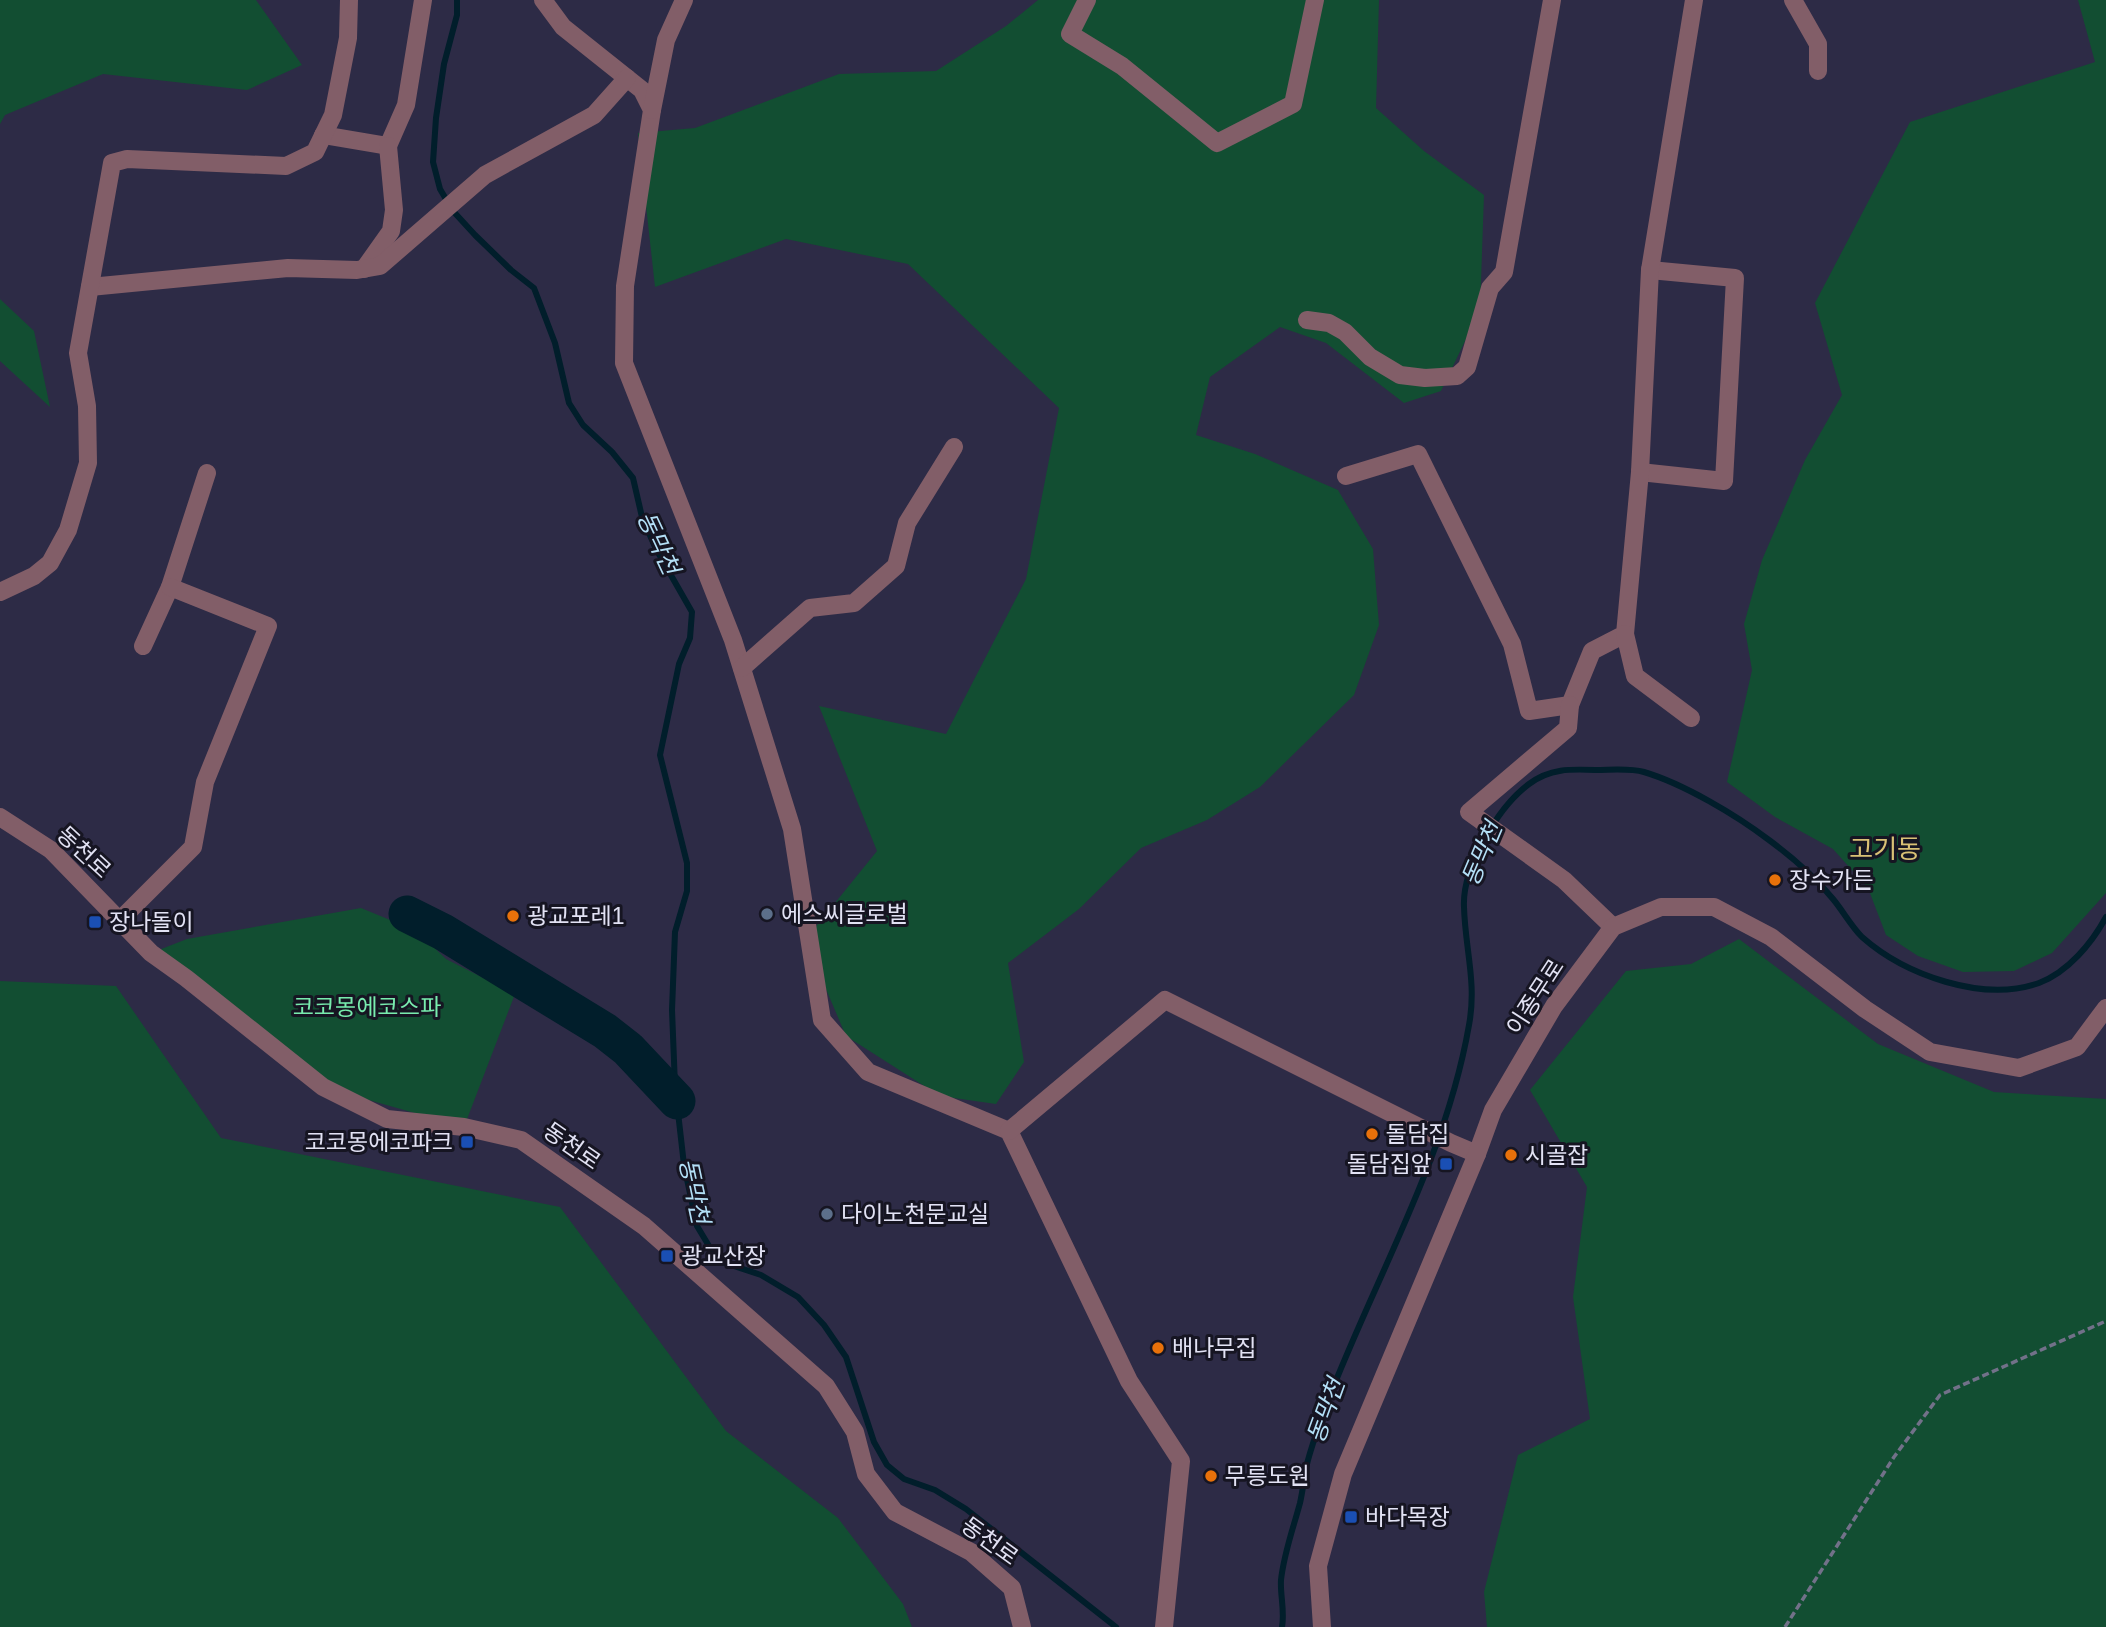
<svg xmlns="http://www.w3.org/2000/svg" width="2106" height="1627" font-family="Arial,'Noto Sans KR',sans-serif">
	<style>
		.green { fill: #124e32 }
		.lines { fill: none; stroke-linecap: round; stroke-linejoin: round }
		.stream { stroke: #011e2b; stroke-width: 6 }
		.river { stroke: #011e2b; stroke-width: 37 }
		.path { stroke: #727189; stroke-width: 3.5; stroke-dasharray: 7 3.5; stroke-linecap: butt }
		.street { stroke: #825e68; stroke-width: 18 }
		.food-dot { fill: #e8710a; stroke: #161522; stroke-width: 2.5 }
		.service-dot { fill: #5c6f8a; stroke: #161522; stroke-width: 2.5 }
		.transit-dot { fill: #1a4fb4; stroke: #161522; stroke-width: 2.5 }
		.labels { text-anchor: middle; stroke-width: 6; stroke-linejoin: round; paint-order: stroke }
		.street-label { font-size: 23px; fill: #e2e2f4; stroke: #161522 }
		.poi-label { font-size: 23px; fill: #e2e2f4; stroke: #161522; text-anchor: start }
		.park-label { font-size: 23px; fill: #78ecae; stroke: #161522 }
		.water-label { font-size: 24px; font-style: italic; fill: #b3dff6; stroke: #161522 }
		.quarter-label { font-size: 26px; fill: #d9c175; stroke: #161522 }
	</style>
	<rect width="100%" height="100%" fill="#2d2b46"/>
	<g class="green">
		<polygon points="0,0 256,0 302,65 247,90 103,74 5,115 0,124"/>
		<polygon points="1038,0 1379,0 1376,108 1424,151 1484,195 1480,310 1441,391 1404,403 1326,343 1280,327 1210,377 1196,435 1255,454 1338,490 1373,549 1379,625 1354,695 1260,787 1207,820 1141,848 1079,909 1008,963 1024,1062 996,1104 940,1096 846,1036 805,940 877,851 819,706 946,734 1026,579 1059,408 908,264 786,239 655,287 638,133 695,128 839,74 936,71 1006,26"/>
		<polygon points="2078,0 2106,0 2106,893 2052,953 2014,971 1963,972 1918,956 1886,935 1868,888 1833,849 1775,817 1727,782 1752,670 1744,624 1762,560 1805,460 1842,395 1815,303 1910,122 2095,62"/>
		<polygon points="0,299 34,331 50,407 0,361"/>
		<polygon points="361,908 417,931 446,959 515,994 464,1127 323,1087 151,953 187,939"/>
		<polygon points="1739,939 1878,1044 1994,1092 2106,1099 2106,1627 1487,1627 1484,1592 1518,1455 1590,1419 1573,1297 1587,1187 1530,1090 1626,971 1691,964"/>
		<polygon points="0,981 116,986 221,1138 560,1207 726,1431 838,1518 903,1604 912,1627 0,1627"/>
	</g>
	<g class="lines">
		<g class="stream">
			<polyline points="457,0 457,15 444,64 436,118 433,162 440,189 453,211 475,235 511,270 534,288 555,343 569,403 583,425 612,452 633,478 642,517 656,549 692,612 690,638 679,664 660,755 687,863 687,891 675,932 672,1010 675,1086 684,1165 697,1226 709,1246 725,1263 761,1275 798,1297 824,1325 846,1357 874,1442 887,1465 904,1479 935,1490 966,1509 1116,1627"/>
			<path d="M1282,1627C1285,1611 1280,1595 1281,1580C1284,1553 1293,1529 1300,1503C1303,1490 1304,1477 1307,1464C1312,1444 1320,1423 1327,1403C1375,1278 1446,1158 1469,1025C1477,983 1465,948 1464,907C1462,868 1498,807 1529,784C1550,768 1571,769 1596,770C1611,770 1630,768 1644,772C1684,784 1736,815 1769,840C1792,857 1815,877 1833,899C1843,911 1851,926 1862,937C1905,975 1983,1003 2039,983C2068,972 2092,943 2106,917"/>
		</g>
		<polyline class="river" points="407,914 443,932 605,1031 628,1049 677,1101"/>
		<polyline class="path" points="1785,1627 1894,1457 1940,1395 2106,1321"/>
		<g class="street">
			<polyline points="543,0 563,27 642,90 652,110 625,286 624,363 733,640 792,829 822,1020 868,1072 1009,1131 1129,1381 1181,1461 1164,1627"/>
			<polyline points="1087,0 1070,34 1122,66 1217,143 1293,104 1315,0"/>
			<polyline points="1793,0 1818,44 1818,71"/>
			<polyline points="652,110 666,40 684,0"/>
			<polyline points="323,135 388,146 406,105 423,0"/>
			<polyline points="364,269 391,231 394,210 388,146"/>
			<polyline points="90,287 288,268 357,270 380,266 485,175 594,115 627,78"/>
			<polyline points="1307,320 1329,323 1345,332 1370,357 1400,375 1425,378 1457,376 1467,367 1490,288 1504,272 1552,0"/>
			<polyline points="1640,472 1724,481 1735,278 1650,270"/>
			<polyline points="1346,476 1418,454 1512,644 1529,711 1570,705 1592,651 1625,634 1640,472 1650,270 1694,0"/>
			<polyline points="0,592 34,576 50,563 68,530 88,463 87,406 78,353 112,163 127,159 286,166 315,152 333,115 348,38 349,0"/>
			<polyline points="1625,634 1635,676 1691,718"/>
			<polyline points="143,646 170,587 207,473"/>
			<polyline points="742,668 810,608 854,603 896,566 907,523 954,447"/>
			<polyline points="1570,705 1568,728 1469,812 1564,880 1613,927"/>
			<polyline points="0,817 51,850 151,953 186,978 323,1087 387,1119 464,1127 521,1140 644,1226 826,1386 855,1432 866,1474 895,1512 971,1552 1012,1588 1022,1627"/>
			<polyline points="119,921 193,847 205,782 268,626 170,587"/>
			<polyline points="1009,1131 1165,1000 1451,1143 1477,1154"/>
			<polyline points="1322,1627 1318,1566 1343,1474 1477,1154 1493,1110 1554,1006 1613,927 1661,907 1714,907 1771,937 1865,1009 1930,1052 2019,1068 2077,1047 2106,1008"/>
		</g>
	</g>
	<g class="food-dot">
		<circle cx="1775" cy="880" r="7"/>
		<circle cx="513" cy="916" r="7"/>
		<circle cx="1372" cy="1134" r="7"/>
		<circle cx="1511" cy="1155" r="7"/>
		<circle cx="1158" cy="1348" r="7"/>
		<circle cx="1211" cy="1476" r="7"/>
	</g>
	<g class="service-dot">
		<circle cx="767" cy="914" r="7"/>
		<circle cx="827" cy="1214" r="7"/>
	</g>
	<g class="transit-dot">
		<rect x="88" y="915" width="14" height="14" rx="3.5"/>
		<rect x="460" y="1135" width="14" height="14" rx="3.5"/>
		<rect x="1439" y="1157" width="14" height="14" rx="3.5"/>
		<rect x="660" y="1249" width="14" height="14" rx="3.5"/>
		<rect x="1344" y="1510" width="14" height="14" rx="3.5"/>
	</g>
	<g class="labels">
		<g class="street-label">
			<text transform="translate(84 852) rotate(43)" y="8">동천로</text>
			<text transform="translate(1535 997) rotate(-57)" y="8">이종무로</text>
			<text transform="translate(572 1146) rotate(35)" y="8">동천로</text>
			<text transform="translate(990 1541) rotate(36)" y="8">동천로</text>
		</g>
		<g class="poi-label">
			<text x="1789" y="888">장수가든</text>
			<text x="781" y="922">에스씨글로벌</text>
			<text x="527" y="924">광교포레1</text>
			<text x="109" y="930">장나돌이</text>
			<text x="1386" y="1142">돌담집</text>
			<text x="453" y="1150" text-anchor="end">코코몽에코파크</text>
			<text x="1525" y="1163">시골잡</text>
			<text x="1432" y="1172" text-anchor="end">돌담집앞</text>
			<text x="841" y="1222">다이노천문교실</text>
			<text x="681" y="1264">광교산장</text>
			<text x="1172" y="1356">배나무집</text>
			<text x="1225" y="1484">무릉도원</text>
			<text x="1365" y="1525">바다목장</text>
		</g>
		<g class="park-label">
			<text x="367" y="1015">코코몽에코스파</text>
		</g>
		<g class="water-label">
			<text transform="translate(658 543) rotate(65)" y="8">동막천</text>
			<text transform="translate(1482 854) rotate(-67)" y="8">동막천</text>
			<text transform="translate(694 1191) rotate(78)" y="8">동막천</text>
			<text transform="translate(1326 1411) rotate(-70)" y="8">동막천</text>
		</g>
		<g class="quarter-label">
			<text x="1885" y="858">고기동</text>
		</g>
	</g>
</svg>
